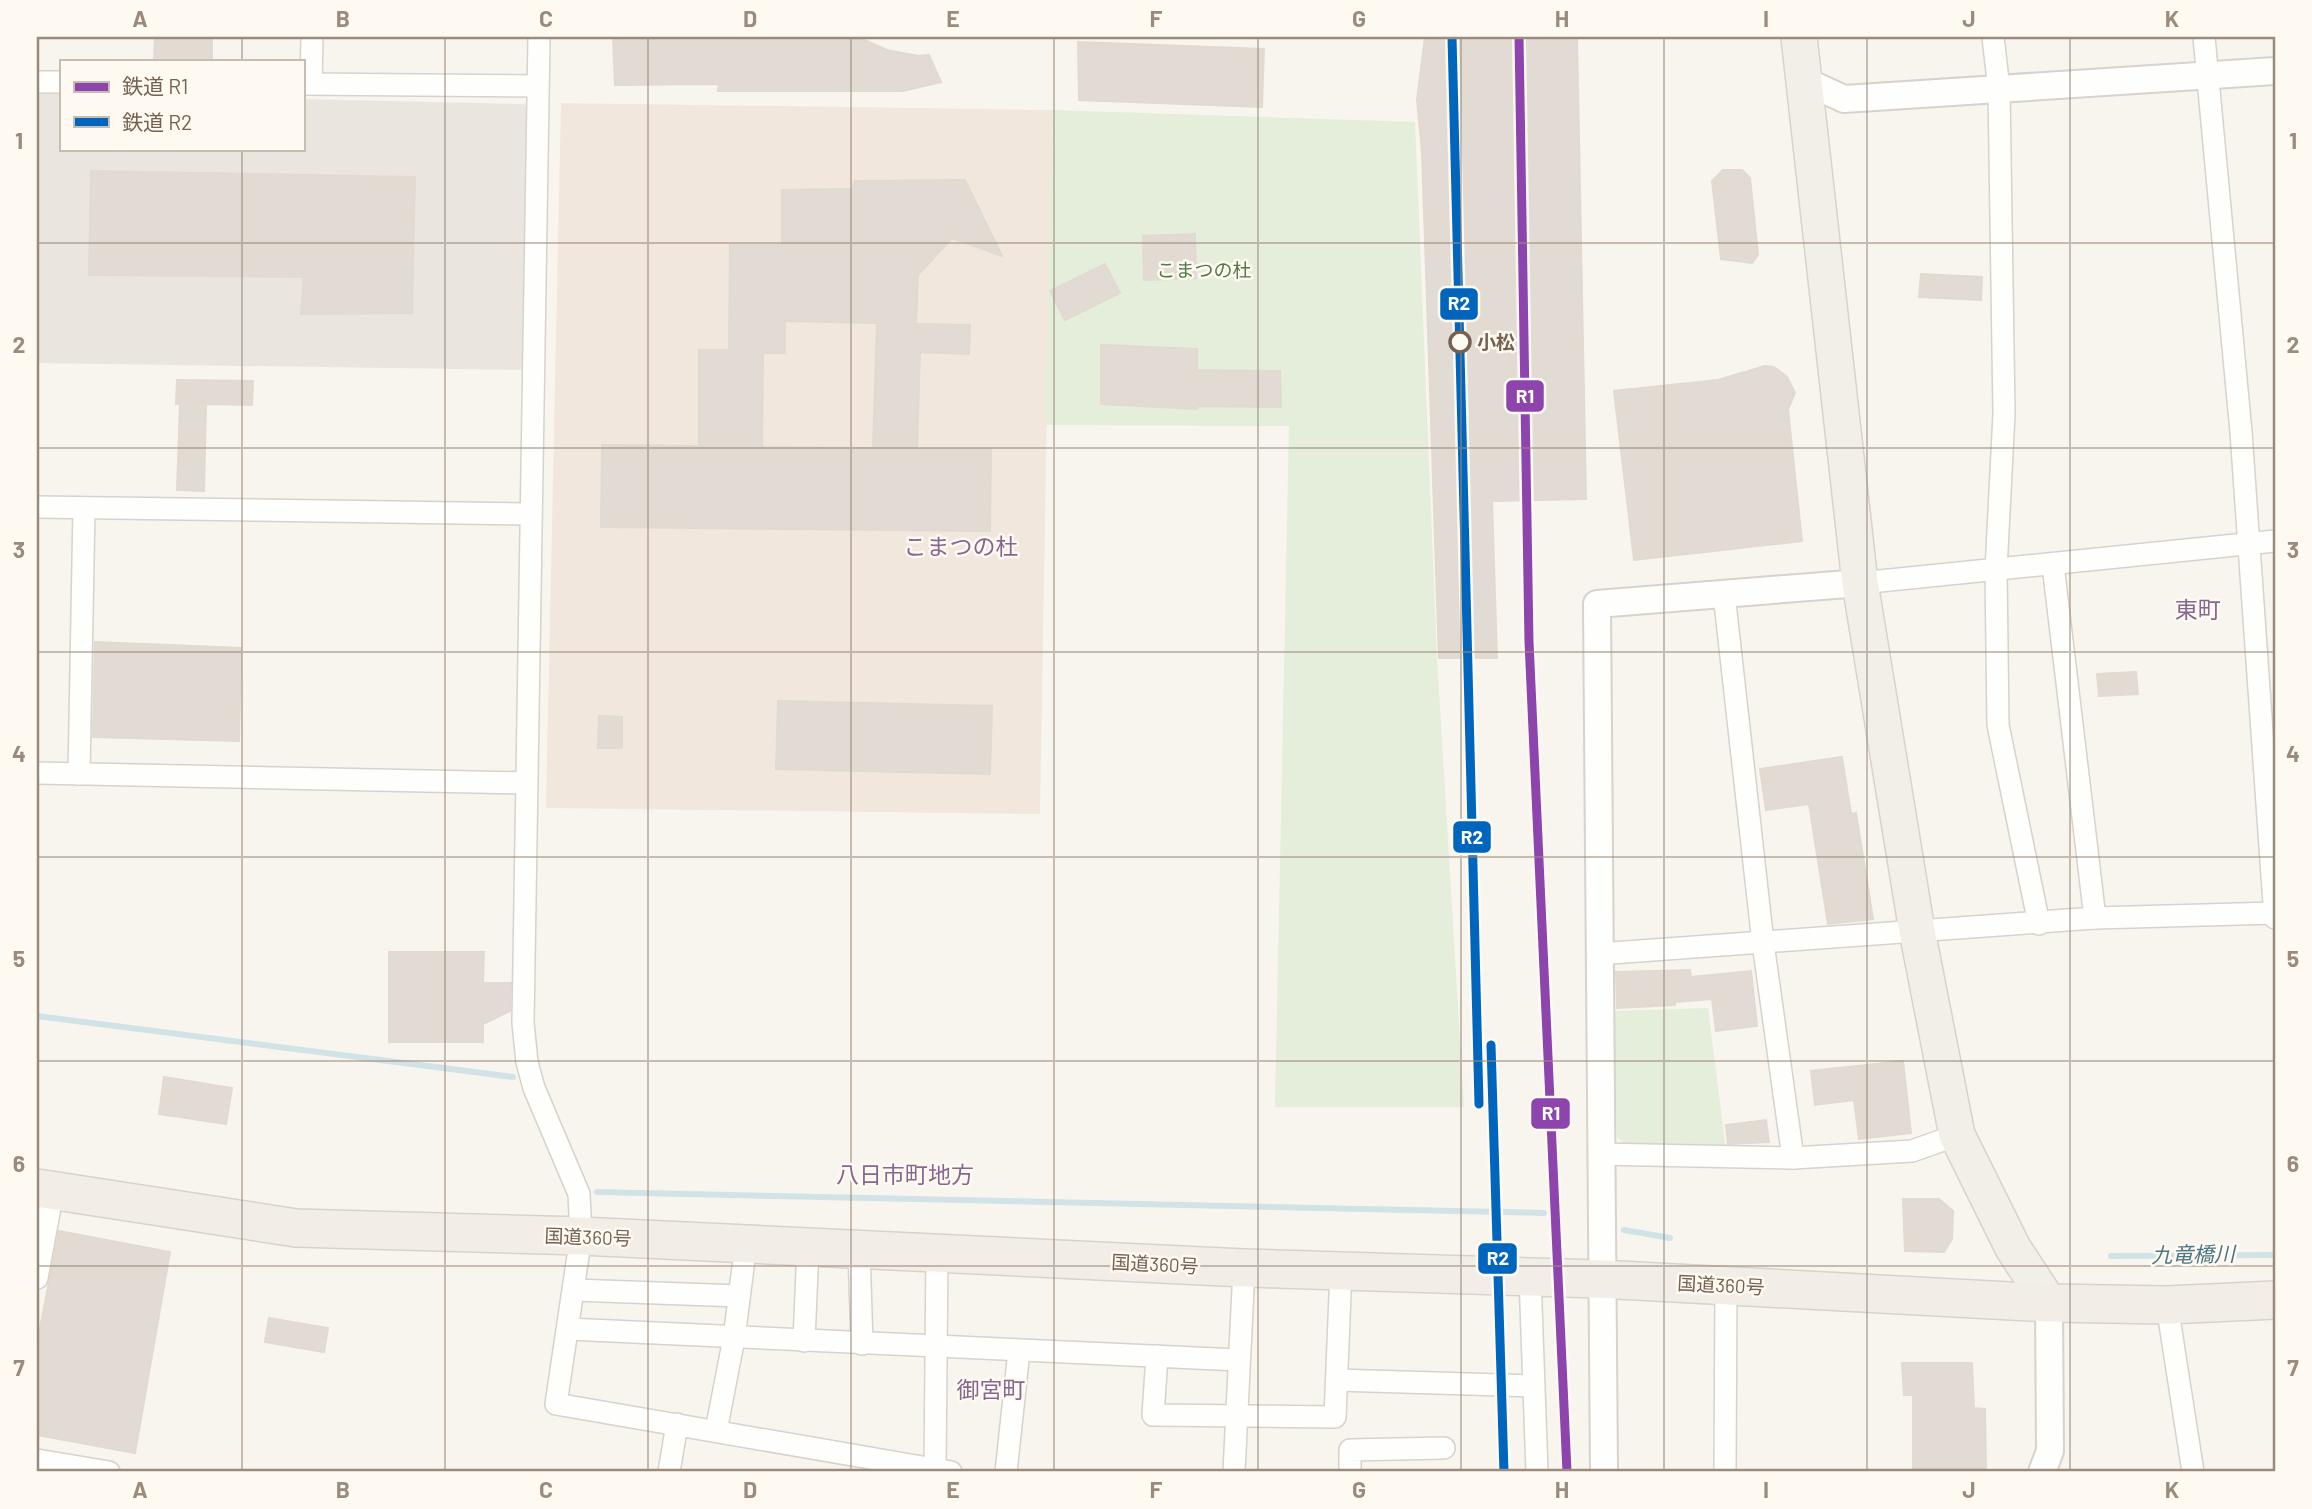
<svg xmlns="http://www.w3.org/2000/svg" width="2312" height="1509" font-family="Barlow,'Noto Sans JP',sans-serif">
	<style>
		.commercial { fill: #f1e7dd }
		.industrial { fill: #eae6df }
		.green { fill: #e4eeda }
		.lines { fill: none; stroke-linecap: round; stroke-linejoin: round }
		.stream { stroke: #d1e3e7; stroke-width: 6 }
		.building { fill: #e2dbd4; stroke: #e0dad1; stroke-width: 2; fill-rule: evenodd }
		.minor-casing { stroke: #d7d2cc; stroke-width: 24 }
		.tertiary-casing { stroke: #d7d2cc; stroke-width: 30 }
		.primary-casing { stroke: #d9d2cc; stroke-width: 38 }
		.trunk-casing { stroke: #d9d2cc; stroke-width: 40 }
		.minor { stroke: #fefefc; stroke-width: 21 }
		.tertiary { stroke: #fefefc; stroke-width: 26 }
		.primary { stroke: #f2efe8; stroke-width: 35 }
		.trunk { stroke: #f2ede7; stroke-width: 37 }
		.rail-1-casing { stroke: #fefaf1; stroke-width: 14 }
		.rail-2-casing { stroke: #fefaf1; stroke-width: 14 }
		.rail-1 { stroke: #8e44ad; stroke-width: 9 }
		.rail-2 { stroke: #0065bd; stroke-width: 9 }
		.grid { fill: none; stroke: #9a8b7c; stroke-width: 2; stroke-opacity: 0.55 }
		.stop-dot { fill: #fefaf1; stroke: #756150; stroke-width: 3.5 }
		.labels { text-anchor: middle; stroke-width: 5; stroke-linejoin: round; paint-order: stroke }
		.park-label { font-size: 19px; fill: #527948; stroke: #fefaf1 }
		.stop-label { font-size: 19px; font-weight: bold; fill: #756150; stroke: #fefaf1; text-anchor: start }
		.street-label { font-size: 19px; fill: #756150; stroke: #fefaf1 }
		.water-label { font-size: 21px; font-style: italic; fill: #4b7586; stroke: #fefaf1 }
		.quarter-label { font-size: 23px; fill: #876790; stroke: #fefaf1 }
		.line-badge { stroke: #fefaf1; stroke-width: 2.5 }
		.badge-label { font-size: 19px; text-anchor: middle; font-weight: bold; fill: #fff }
		.neatline { fill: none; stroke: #9a8b7c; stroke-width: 2.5 }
		.grid-label { font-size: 23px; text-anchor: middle; font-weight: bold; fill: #9a8b7c }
	</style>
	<rect width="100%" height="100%" fill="#f8f5ee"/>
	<polygon class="commercial" points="561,103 1052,110 1040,814 546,808"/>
	<polygon class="industrial" points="37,93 61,94 61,149 303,149 303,99 524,104 533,112 527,370 37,363"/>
	<g class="green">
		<polygon points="1052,110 1415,122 1437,658 1464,1107 1275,1107 1289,426 1045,425"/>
		<polygon points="1708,1008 1726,1151 1626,1145 1617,1137 1613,1011"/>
	</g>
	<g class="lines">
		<g class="stream">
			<polyline points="37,1016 513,1077"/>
			<polyline points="597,1192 1544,1213"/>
			<polyline points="1624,1230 1670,1238"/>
			<polyline points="2111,1256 2275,1255"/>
		</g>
	</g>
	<g class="building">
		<polygon points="155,37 212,37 212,61 154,61"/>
		<polygon points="613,37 858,37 887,50 918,56 929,55 941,82 903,91 718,91 719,84 615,85"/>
		<polygon points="1425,37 1577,37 1586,499 1492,501 1497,658 1439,658 1422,152 1417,100"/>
		<polygon points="1078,42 1264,49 1262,107 1079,100"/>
		<polygon points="1723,170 1742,170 1750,178 1758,255 1752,263 1721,259 1712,181"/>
		<polygon points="91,171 415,177 412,313 301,314 304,277 89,275"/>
		<path d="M965,180L1002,256L952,238L918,275L916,324L970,325L969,354L920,352L917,449H991L990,531L601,527L602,445L699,446V350H729L730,245H782V190L852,189L855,181ZM785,321L877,323L873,448L762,447L763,353H785Z"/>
		<polygon points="1195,234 1196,278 1144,280 1143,236"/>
		<polygon points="1105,264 1120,293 1065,320 1050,291"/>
		<polygon points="1921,274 1982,277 1981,300 1919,297"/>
		<polygon points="1101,345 1197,349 1197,370 1280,371 1281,407 1197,406 1197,409 1101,404"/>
		<polygon points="1765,366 1774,367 1787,377 1795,393 1788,409 1802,541 1634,560 1614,391 1718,380"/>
		<polygon points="177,380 253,381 252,405 206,404 204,491 177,490 180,404 176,404"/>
		<polygon points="95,642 241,648 239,741 93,737"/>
		<polygon points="2136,672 2138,694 2099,696 2097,674"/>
		<polygon points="778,701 992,706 990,774 776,769"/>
		<polygon points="599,716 622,717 622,748 598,748"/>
		<polygon points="1842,757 1851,814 1856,813 1873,919 1828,924 1809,804 1766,810 1760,769"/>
		<polygon points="389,952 484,952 483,983 511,983 510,1011 483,1024 483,1042 389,1042"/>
		<polygon points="1690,970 1691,977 1751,971 1757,1026 1716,1031 1712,999 1675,1002 1675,1005 1617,1008 1616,972"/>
		<polygon points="1903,1061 1911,1133 1859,1139 1854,1100 1815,1105 1811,1071"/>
		<polygon points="164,1077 232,1088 226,1124 159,1114"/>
		<polygon points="1766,1120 1769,1142 1728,1144 1726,1125"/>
		<polygon points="1903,1199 1939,1199 1953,1211 1952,1239 1944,1252 1905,1251"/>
		<polygon points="59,1231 170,1252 135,1453 37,1435 37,1343"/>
		<polygon points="269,1318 328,1328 324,1352 265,1342"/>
		<polygon points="1902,1363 1972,1363 1974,1408 1985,1409 1986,1468 1913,1468 1913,1395 1904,1395"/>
	</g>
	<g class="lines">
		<g class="minor-casing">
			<g id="minor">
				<polyline points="539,37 523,1023 527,1062 534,1088 579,1194 581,1236 556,1404 951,1472"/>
				<polyline points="1993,37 1999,89 2004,414 1996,570 1998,725 2039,924"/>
				<polyline points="2204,37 2241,432 2275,918"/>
				<polyline points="37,82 61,82"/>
				<polyline points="303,84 538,86"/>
				<polyline points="311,84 312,37"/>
				<polyline points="37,507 530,514"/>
				<polyline points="2053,565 2095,918"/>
				<polyline points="1860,583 2275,541"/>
				<polyline points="1724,594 1763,943 1793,1158"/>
				<polyline points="37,773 527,783"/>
				<polyline points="79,774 84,508"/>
				<polyline points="1598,954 2095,918 2275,913"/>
				<polyline points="1600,1154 1793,1158 1912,1151 1957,1135"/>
				<polyline points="859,1250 862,1344"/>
				<polyline points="1530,1277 1537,1472"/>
				<polyline points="37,1278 53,1191"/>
				<polyline points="574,1290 739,1296"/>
				<polyline points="2167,1305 2193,1472"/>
				<polyline points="568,1329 1239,1360"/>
				<polyline points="804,1341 808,1247"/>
				<polyline points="1157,1356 1153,1415 1335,1417 1341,1270"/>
				<polyline points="1337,1380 1534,1386"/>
				<polyline points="716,1431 734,1338 746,1244"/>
				<polyline points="37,1460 109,1472"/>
				<polyline points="935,1469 937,1253"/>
				<polyline points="669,1472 677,1424"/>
				<polyline points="1006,1472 1019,1351"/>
				<polyline points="1234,1472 1244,1268"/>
				<polyline points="1350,1472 1350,1450 1444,1448"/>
				<polyline points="1725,1472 1726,1286"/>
			</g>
		</g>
		<g class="tertiary-casing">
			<g id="tertiary">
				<polyline points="1803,80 1844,99 2275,71"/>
				<polyline points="1604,1472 1597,604 1860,583"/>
				<polyline points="2042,1472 2050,1451 2049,1303"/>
			</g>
		</g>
		<g class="primary-casing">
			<polyline id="primary" points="1799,37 1860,583 1917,931 1957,1135 2013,1248 2049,1303"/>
		</g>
		<g class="trunk-casing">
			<polyline id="trunk" points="37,1188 296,1228 581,1236 1244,1268 1600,1279 2049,1303 2167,1305 2275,1300"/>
		</g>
		<use href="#minor" class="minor"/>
		<use href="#tertiary" class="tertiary"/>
		<use href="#primary" class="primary"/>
		<use href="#trunk" class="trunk"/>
		<g class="rail-1-casing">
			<polyline id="rail-1" points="1519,37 1529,642 1567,1472"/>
		</g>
		<g class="rail-2-casing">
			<g id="rail-2">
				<polyline points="1452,37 1479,1104"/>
				<polyline points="1491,1045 1504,1472"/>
			</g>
		</g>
		<use href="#rail-1" class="rail-1"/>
		<use href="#rail-2" class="rail-2"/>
	</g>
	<path class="grid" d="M242,37V61M445,37V1472M648,37V1472M851,37V1472M1054,37V1472M1258,37V1472M1461,37V1472M1664,37V1472M1867,37V1472M2070,37V1472M242,149V1472M37,243H2275M37,448H2275M37,652H2275M37,857H2275M37,1061H2275M37,1266H2275"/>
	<circle class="stop-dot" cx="1460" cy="342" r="10"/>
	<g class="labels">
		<g class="park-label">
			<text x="1204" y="277">こまつの杜</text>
		</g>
		<g class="stop-label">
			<text x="1477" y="349">小松</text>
		</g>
		<g class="street-label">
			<text transform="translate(588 1237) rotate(2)" y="7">国道360号</text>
			<text transform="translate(1155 1264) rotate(3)" y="7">国道360号</text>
			<text transform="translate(1721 1285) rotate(3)" y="7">国道360号</text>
		</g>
		<g class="water-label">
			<text transform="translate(2193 1255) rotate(-1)" y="7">九竜橋川</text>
		</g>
		<g class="quarter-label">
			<text x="961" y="555">こまつの杜</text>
			<text x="2198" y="618">東町</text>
			<text x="905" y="1183">八日市町地方</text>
			<text x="991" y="1398">御宮町</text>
		</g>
	</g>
	<g class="line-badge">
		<rect x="1439" y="287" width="40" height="34" rx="7" fill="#0065bd"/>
		<rect x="1505" y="379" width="40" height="34" rx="7" fill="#8e44ad"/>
		<rect x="1452" y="820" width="40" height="34" rx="7" fill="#0065bd"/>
		<rect x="1530" y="1097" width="41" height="33" rx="7" fill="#8e44ad"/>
		<rect x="1477" y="1242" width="41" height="33" rx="7" fill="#0065bd"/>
	</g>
	<g class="badge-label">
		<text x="1459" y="310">R2</text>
		<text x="1525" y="403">R1</text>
		<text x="1472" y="844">R2</text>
		<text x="1551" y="1120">R1</text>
		<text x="1498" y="1265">R2</text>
	</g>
	<rect width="2312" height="1509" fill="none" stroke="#fefaf1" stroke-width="77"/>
	<rect x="60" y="60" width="245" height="91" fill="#fefaf1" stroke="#c7bdb1" stroke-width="2"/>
	<rect x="74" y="82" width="35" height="10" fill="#8e44ad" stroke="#c7bdb1" stroke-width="2"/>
	<text x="122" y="94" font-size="21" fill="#756150">鉄道 R1</text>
	<rect x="74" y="117" width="35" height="10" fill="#0065bd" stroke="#c7bdb1" stroke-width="2"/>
	<text x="122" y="130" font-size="21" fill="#756150">鉄道 R2</text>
	<rect x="38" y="38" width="2236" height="1432" class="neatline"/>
	<g class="grid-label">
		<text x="140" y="27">A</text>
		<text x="343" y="27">B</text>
		<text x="546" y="27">C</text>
		<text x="750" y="27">D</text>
		<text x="953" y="27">E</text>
		<text x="1156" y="27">F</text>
		<text x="1359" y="27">G</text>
		<text x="1562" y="27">H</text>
		<text x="1766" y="27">I</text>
		<text x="1969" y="27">J</text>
		<text x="2172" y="27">K</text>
		<text x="19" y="149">1</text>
		<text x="2293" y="149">1</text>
		<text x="19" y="353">2</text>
		<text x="2293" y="353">2</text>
		<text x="19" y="558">3</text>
		<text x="2293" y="558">3</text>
		<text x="19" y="762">4</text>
		<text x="2293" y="762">4</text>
		<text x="19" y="967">5</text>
		<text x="2293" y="967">5</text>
		<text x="19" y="1172">6</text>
		<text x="2293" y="1172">6</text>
		<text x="19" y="1376">7</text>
		<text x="2293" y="1376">7</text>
		<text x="140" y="1498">A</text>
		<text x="343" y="1498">B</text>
		<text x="546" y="1498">C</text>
		<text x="750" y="1498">D</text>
		<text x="953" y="1498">E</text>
		<text x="1156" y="1498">F</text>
		<text x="1359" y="1498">G</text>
		<text x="1562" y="1498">H</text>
		<text x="1766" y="1498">I</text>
		<text x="1969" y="1498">J</text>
		<text x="2172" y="1498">K</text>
	</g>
</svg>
